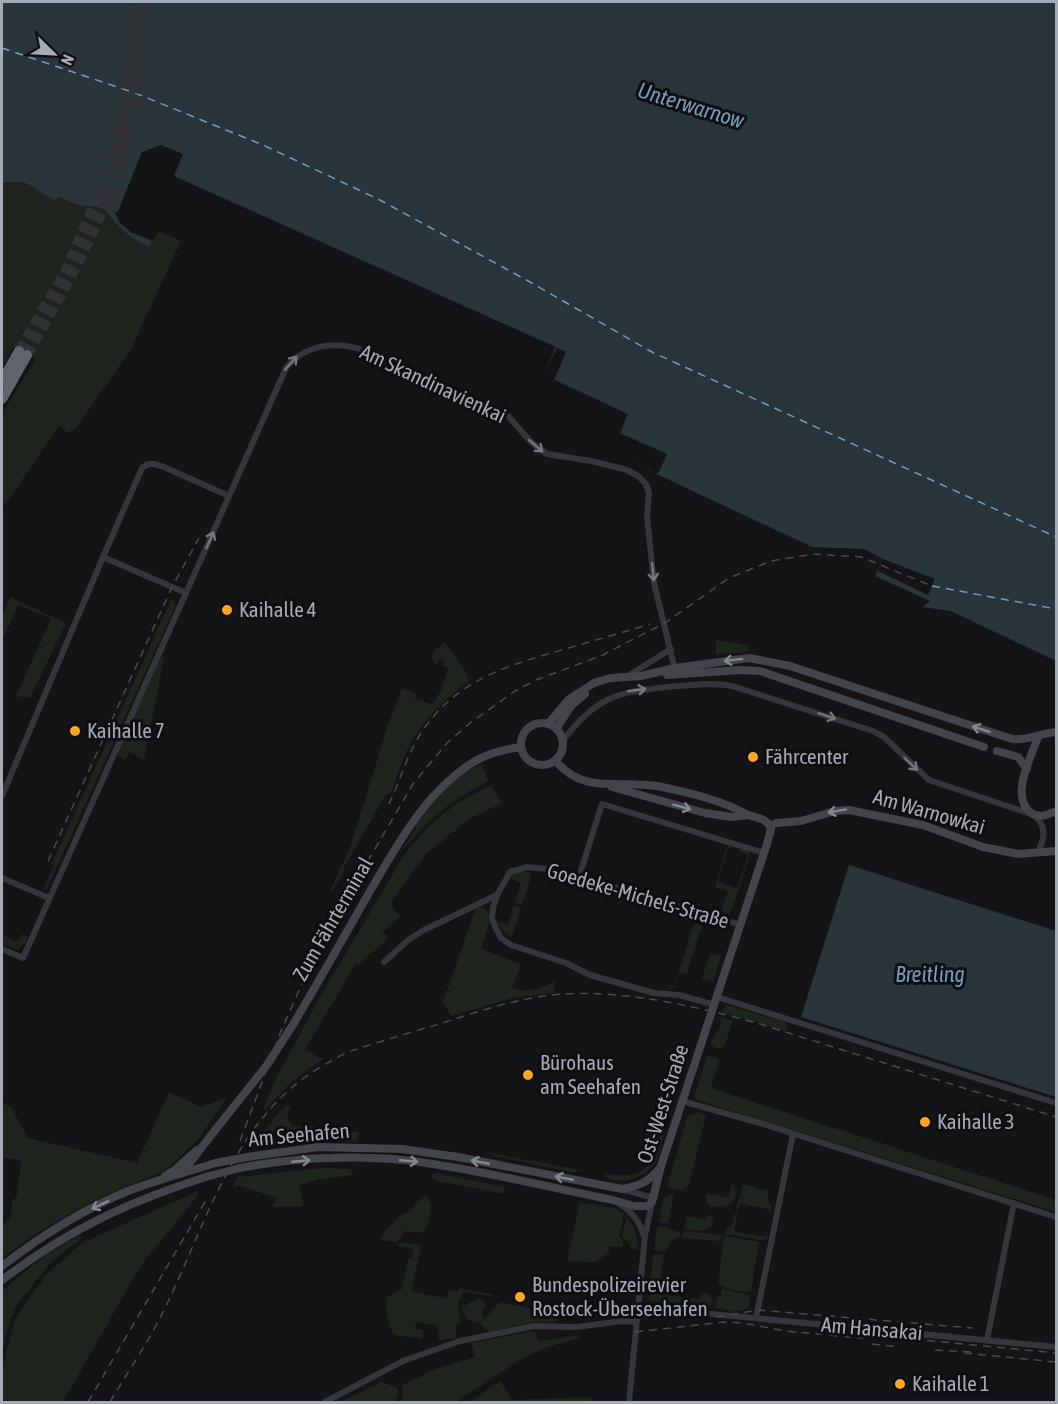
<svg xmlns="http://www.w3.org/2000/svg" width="1058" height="1404" font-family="'Asap Condensed',sans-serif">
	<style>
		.green { fill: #1c241c }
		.water { fill: #29343b }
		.pier { fill: #141416 }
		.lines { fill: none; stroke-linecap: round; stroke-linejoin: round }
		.ferry { stroke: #789db6; stroke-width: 1.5; stroke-dasharray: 8 6; stroke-linecap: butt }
		.highway-tunnel { stroke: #313236; stroke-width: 10; stroke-dasharray: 10 5; stroke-linecap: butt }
		.street { stroke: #35363b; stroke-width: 6 }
		.secondary { stroke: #43454c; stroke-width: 8 }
		.highway { stroke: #60646d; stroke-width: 10 }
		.rail { stroke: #484a51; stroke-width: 1.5; stroke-dasharray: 8 6; stroke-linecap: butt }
		.secondary-bridge { stroke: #43454c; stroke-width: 8 }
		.oneway { stroke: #73777f }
		.oneway2 { stroke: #838892 }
		.poi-dot { fill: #ffa723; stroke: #0f0f11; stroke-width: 2 }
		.labels { text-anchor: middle; stroke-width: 6; stroke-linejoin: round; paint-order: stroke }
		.street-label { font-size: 21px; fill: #a5acb7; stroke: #0f0f11 }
		.poi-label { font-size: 21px; fill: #a5acb7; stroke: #0f0f11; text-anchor: start }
		.water-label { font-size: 22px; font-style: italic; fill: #789db6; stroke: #0f0f11 }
	</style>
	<rect width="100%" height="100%" fill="#141416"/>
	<g class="green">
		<path d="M16,181L31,183L42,193L59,197L78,205L104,208C118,228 127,236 149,247L159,231L181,241L131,349L77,427L68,433L59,426L2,509V413L36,359L13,348L2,368V183Z"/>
		<polygon points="10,597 66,623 30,698 16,696 51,619 18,605 2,641 2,618"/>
		<polygon points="171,600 175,602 175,607 46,891 43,889 54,866 52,864"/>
		<polygon points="716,640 748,645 748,652 716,654"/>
		<path d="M445,642L465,670L469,681C446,698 426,717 412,741C402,757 398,776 391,793L385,796L343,869L344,872L333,891L331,889L350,848L389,722L402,688L416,693L415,699L432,704L441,691L448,668L443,666L444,660L440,658L436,664L431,659L434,651Z"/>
		<polygon points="158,656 164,658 144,760 130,752 124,760 114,751"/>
		<path d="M482,764L488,781C447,802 423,824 395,860L416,828L415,826C433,803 454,774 482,764Z"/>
		<path d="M491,786L502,803L471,818L426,854L394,898L391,905L400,917L383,932L388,939L359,964L356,963L305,1050L323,1059L291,1082L262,1113L275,1080L320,997L404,855C428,824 454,801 491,786Z"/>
		<polygon points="730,844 732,849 728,848 718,882 737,888 748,855 738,851 740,848 747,850 750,855 730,915 720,916 728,891 715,887 726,848"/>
		<polygon points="514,872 530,872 531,876 522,905 515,903 521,883 511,879"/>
		<polygon points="514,905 521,908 512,937 501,929 497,922 508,925"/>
		<path d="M480,906L488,912L490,921L481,949L521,964L512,988C527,994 543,988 556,981L553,993L513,998L451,1016L443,1002L474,913L477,908Z"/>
		<polygon points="694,923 702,926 687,973 691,975 680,973 674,989 663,985 674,987"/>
		<polygon points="22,934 28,937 25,943 18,950 2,944 2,935 18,942"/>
		<polygon points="710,953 721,956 713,982 702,979"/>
		<polygon points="727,1005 785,1022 787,1026 786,1031 721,1012"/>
		<polygon points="720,1017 731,1020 732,1023 725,1045 719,1049 711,1045 711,1042 721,1024"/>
		<polygon points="707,1056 718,1058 719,1062 711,1088 1056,1200 1056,1212 697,1100 694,1097"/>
		<polygon points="169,1092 201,1107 226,1098 201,1135 202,1136 166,1170 95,1200 37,1233 2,1258 2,1224 6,1223 11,1218 12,1201 17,1196 21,1160 2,1158 2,1102 11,1107 28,1138 137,1163"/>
		<polygon points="286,1105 291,1107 287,1118 292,1126 348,1128 353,1132 358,1132 357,1141 308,1141 254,1147 264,1130"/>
		<polygon points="698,1112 706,1115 689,1185 683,1191 670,1189 667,1186 687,1118 689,1116"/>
		<path d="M663,1124L665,1128C663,1139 660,1156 654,1165C644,1179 613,1188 603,1173C651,1182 651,1164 663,1124Z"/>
		<polygon points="484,1152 586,1171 571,1172 495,1156"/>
		<polygon points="322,1168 352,1169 353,1175 316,1180 299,1185 304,1206 272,1207 277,1198 240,1186 232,1188 238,1177"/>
		<polygon points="435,1173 505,1187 504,1194 437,1181 430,1177"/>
		<path d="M732,1182L737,1190C734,1208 727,1206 711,1207L706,1200L707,1193L728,1198Z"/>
		<polygon points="743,1184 769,1191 767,1201 772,1207 770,1216 771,1210 740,1203 738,1210 736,1209"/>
		<polygon points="198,1191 196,1198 141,1265 63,1402 2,1402 2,1369 14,1322 21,1309 48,1273 84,1242"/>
		<polygon points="674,1194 668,1223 660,1223 659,1221 663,1200 670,1195"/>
		<polygon points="427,1195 431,1207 427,1229 420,1233 405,1231 397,1243 379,1239 399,1216 409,1211 419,1200"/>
		<polygon points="580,1202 614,1208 624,1214 619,1236 623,1241 623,1247 609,1246 609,1253 595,1262 567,1261"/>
		<polygon points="735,1213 738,1213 734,1231 765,1237 770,1221 766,1239 760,1240 725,1234 727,1227 732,1225"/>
		<polygon points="707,1215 713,1216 712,1225 700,1231 684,1229 687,1216 706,1220"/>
		<path d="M627,1216C635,1227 637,1235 637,1249H630L631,1245L622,1236Z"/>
		<polygon points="660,1226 680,1232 680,1236 671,1241 665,1252 654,1250 657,1229"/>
		<polygon points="684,1231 721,1235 720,1241 682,1238"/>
		<polygon points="78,1236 83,1237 51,1262 16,1306 10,1321 2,1351 2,1291 44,1256"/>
		<polygon points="724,1236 759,1242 751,1292 736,1291 718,1285"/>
		<path d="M404,1243L422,1245L411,1291L447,1299L448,1290L458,1292L459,1288L493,1295V1297L464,1292C456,1303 457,1309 461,1322L456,1326V1338L439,1340L437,1325L416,1322L415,1329L424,1330L422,1339L394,1335C387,1323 386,1310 387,1297L402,1289L408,1259H412L414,1249L395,1245Z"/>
		<polygon points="653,1254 664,1255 658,1292 673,1296 700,1299 701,1292 709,1294 712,1298 711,1307 649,1301"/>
		<polygon points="722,1288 750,1296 748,1309 730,1312 729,1310 716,1308 717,1297 721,1297"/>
		<polygon points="477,1298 484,1300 486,1306 482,1312 484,1318 480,1323 467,1320 462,1308 472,1300 476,1301"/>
		<polygon points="500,1302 557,1314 556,1322 535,1322 489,1332 480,1324"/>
		<polygon points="535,1331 538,1341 578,1335 578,1338 545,1348 525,1357 456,1402 400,1402 403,1396 402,1385 438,1368 475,1357 471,1343"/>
		<polygon points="500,1381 512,1400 591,1397 591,1402 469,1402"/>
		<polygon points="382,1382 397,1388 399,1393 394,1402 340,1402"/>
	</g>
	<g class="water">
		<path d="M2,2H1056V661L951,611L922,607L930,601L875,576L883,559L864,549L812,547L631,462L640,442L620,433L628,414L544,375L556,347L174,176L183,154L161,145L142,152L118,211L115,213L120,223L133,234L134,233L152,241L149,247C127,236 118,228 104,208L78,205L59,197L54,200C28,187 34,179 2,183Z"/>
		<polygon points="849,865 1056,931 1056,1097 801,1017"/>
	</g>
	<g class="pier">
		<polygon points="557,348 566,352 554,380 544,375"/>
		<polygon points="640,442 667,454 658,474 631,462"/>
		<polygon points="883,559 935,579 928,595 878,571"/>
	</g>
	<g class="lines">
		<g class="ferry">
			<polyline points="2,48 135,93 263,145 378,199 530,282 652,352 1056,537"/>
			<polyline points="932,586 1056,609"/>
		</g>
		<g class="highway-tunnel">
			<polyline points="19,351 65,272 98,196 117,133 131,61 134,2"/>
			<path d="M27,355C56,305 85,254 107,200C131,137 140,68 144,2"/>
		</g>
		<g class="street">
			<path d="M103,557L142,468C150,461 155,464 164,467L229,496"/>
			<path d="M186,593L286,368C306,343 339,340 368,352L508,416L532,443L547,454L591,461L627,470L638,476L646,484L649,493L647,516L654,583L675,670"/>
			<polyline points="626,677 671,649"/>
			<path d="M562,742C598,693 620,692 677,686C695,685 713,682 732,686L873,731L884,737L929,780L1034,815C1047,826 1045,840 1037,853"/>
			<polyline points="2,796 103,557 186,593 23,958 2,949"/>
			<polyline points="579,877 602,804 764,853"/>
			<polyline points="2,878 49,898"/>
			<polyline points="384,962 408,940 424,930 497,895"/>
			<polyline points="717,997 1056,1103"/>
			<polyline points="715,1005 679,995 654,993 590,975 566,963 511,945 501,938 496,929 492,918 493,908 497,895 510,872 527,867 557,870 741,925"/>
			<polyline points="682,1101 760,1123 1056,1217"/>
			<polyline points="625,1190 650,1197 652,1202 645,1236 629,1402"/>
			<path d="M620,1204C633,1213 639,1221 644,1236"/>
			<polyline points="638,1307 1056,1347"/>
			<polyline points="756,1318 793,1134"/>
			<polyline points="987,1340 1014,1203"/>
			<polyline points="325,1402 403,1361 460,1341 534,1326 576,1327 623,1321 636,1322"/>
		</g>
		<g class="secondary">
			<polyline points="667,675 740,670 760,671 984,747"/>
			<circle cx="542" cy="744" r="21"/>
			<path d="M548,724L569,699L594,683L610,678L641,676L675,668L749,658L790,666L1012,739C1028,741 1041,733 1056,732"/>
			<polyline points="556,729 571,706 585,694"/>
			<path d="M1038,737C1031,758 1010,795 1030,812C1038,819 1048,815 1056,811"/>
			<polyline points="997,751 1018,757 1027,769"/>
			<path d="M555,760C585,797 621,778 662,787C690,793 721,800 746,814C755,818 764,817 770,826"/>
			<polyline points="612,787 705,813 732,817 748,815"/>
			<polyline points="770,826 776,823 801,821 835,811 849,810 923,825 983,847 1019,854 1056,851"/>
			<path d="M294,1023C317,984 340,944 362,905C391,856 419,800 466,767C484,754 501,750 521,747"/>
			<path d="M247,1157L318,1147L402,1149L458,1157L622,1189C638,1186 649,1182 659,1169"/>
			<path d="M240,1168C300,1156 373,1154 433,1164C493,1173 553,1188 613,1200L634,1206H647L652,1202L661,1166L766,847L771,830L770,826"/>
			<polyline points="182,1173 216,1129"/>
			<polyline points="165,1176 176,1169 197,1150"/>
			<path d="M2,1266C41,1236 82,1210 128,1191C156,1180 186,1172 216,1163"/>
			<path d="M2,1280C70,1229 127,1202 209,1176"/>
		</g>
		<g class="highway">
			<polyline points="2,381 19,351"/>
			<polyline points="2,399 27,355"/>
		</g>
		<g class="rail">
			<path d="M389,804C400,781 407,755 421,733C455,681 505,666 562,650C592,641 621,633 650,624"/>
			<polyline points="48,861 172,587 199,538"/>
			<polyline points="240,1141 281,1031 322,939 413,784 447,743 470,723 515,691 536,680 603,655 620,646 665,623 729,578 771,561 813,554 861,557 932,586"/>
			<polyline points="716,1317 758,1310 972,1328"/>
			<polyline points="635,1332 724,1322 743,1323 786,1331 859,1338 892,1337 1056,1353"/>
			<polyline points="872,1344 898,1347"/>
			<polyline points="935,1350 973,1352"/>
			<polyline points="964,1353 1056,1362"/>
			<polyline points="88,1402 206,1200"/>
			<path d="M110,1402C129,1370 151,1338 167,1304C201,1233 228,1145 287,1092C305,1075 326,1063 348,1052C378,1042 409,1033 439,1024C480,1011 520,997 563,994C625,990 700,1007 760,1024L1056,1117"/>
		</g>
		<g class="secondary-bridge">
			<polyline points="216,1129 267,1065 294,1023"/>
			<polyline points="216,1163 247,1157"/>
			<polyline points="209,1176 240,1168"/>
		</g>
	</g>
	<defs><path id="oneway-shaft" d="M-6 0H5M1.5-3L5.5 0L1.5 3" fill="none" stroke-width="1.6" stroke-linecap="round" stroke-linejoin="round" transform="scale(1.5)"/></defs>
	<g class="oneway">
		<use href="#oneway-shaft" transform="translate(291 363) rotate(-49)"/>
		<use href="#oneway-shaft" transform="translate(536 446) rotate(41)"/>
		<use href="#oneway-shaft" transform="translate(210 540) rotate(-66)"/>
		<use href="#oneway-shaft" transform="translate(653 572) rotate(84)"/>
		<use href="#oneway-shaft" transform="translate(637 690) rotate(-8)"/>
		<use href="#oneway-shaft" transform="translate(827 716) rotate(18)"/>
		<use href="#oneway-shaft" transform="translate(911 764) rotate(44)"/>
	</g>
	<g class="oneway2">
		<use href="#oneway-shaft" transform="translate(733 660) rotate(173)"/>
		<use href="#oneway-shaft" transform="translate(981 729) rotate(-162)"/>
		<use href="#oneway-shaft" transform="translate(682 807) rotate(15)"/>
		<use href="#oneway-shaft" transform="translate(837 811) rotate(170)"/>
		<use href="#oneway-shaft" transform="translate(301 1161) rotate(-5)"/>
		<use href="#oneway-shaft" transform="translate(409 1161) rotate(5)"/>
		<use href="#oneway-shaft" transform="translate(480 1162) rotate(-169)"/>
		<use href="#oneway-shaft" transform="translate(564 1178) rotate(-169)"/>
		<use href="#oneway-shaft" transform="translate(100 1205) rotate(154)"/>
	</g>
	<g class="poi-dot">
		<circle cx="227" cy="610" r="6"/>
		<circle cx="75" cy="731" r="6"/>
		<circle cx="753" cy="757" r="6"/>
		<circle cx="528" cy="1075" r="6"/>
		<circle cx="925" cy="1122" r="6"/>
		<circle cx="520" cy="1297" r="6"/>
		<circle cx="900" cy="1384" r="6"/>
	</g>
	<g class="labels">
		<g class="street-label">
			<text transform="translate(433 384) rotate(25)" y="7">Am Skandinavienkai</text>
			<text transform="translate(929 812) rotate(16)" y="7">Am Warnowkai</text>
			<text transform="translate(638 896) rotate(16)" y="7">Goedeke-Michels-Straße</text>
			<text transform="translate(333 919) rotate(-60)" y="7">Zum Fährterminal</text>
			<text transform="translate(663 1104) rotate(-72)" y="7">Ost-West-Straße</text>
			<text transform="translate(299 1135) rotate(-5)" y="7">Am Seehafen</text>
			<text transform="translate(872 1329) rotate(5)" y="7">Am Hansakai</text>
		</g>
		<g class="poi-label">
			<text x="239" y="617">Kaihalle 4</text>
			<text x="87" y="738">Kaihalle 7</text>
			<text x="765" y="764">Fährcenter</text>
			<text x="540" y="1070">Bürohaus<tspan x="540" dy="24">am Seehafen</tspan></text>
			<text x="937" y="1129">Kaihalle 3</text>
			<text x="532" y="1292">Bundespolizeirevier<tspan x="532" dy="24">Rostock-Überseehafen</tspan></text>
			<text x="912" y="1391">Kaihalle 1</text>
		</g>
		<g class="water-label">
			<text transform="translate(691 105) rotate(17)" y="8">Unterwarnow</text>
			<text x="930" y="982">Breitling</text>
		</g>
	</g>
	<rect width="1058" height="1404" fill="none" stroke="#a5acb7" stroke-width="6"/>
	<g transform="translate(54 54) rotate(114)" stroke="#0f0f11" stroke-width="4.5" paint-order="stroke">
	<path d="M0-4.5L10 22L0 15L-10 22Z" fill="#a5acb7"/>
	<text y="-9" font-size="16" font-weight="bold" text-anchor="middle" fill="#a5acb7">N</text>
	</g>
</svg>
